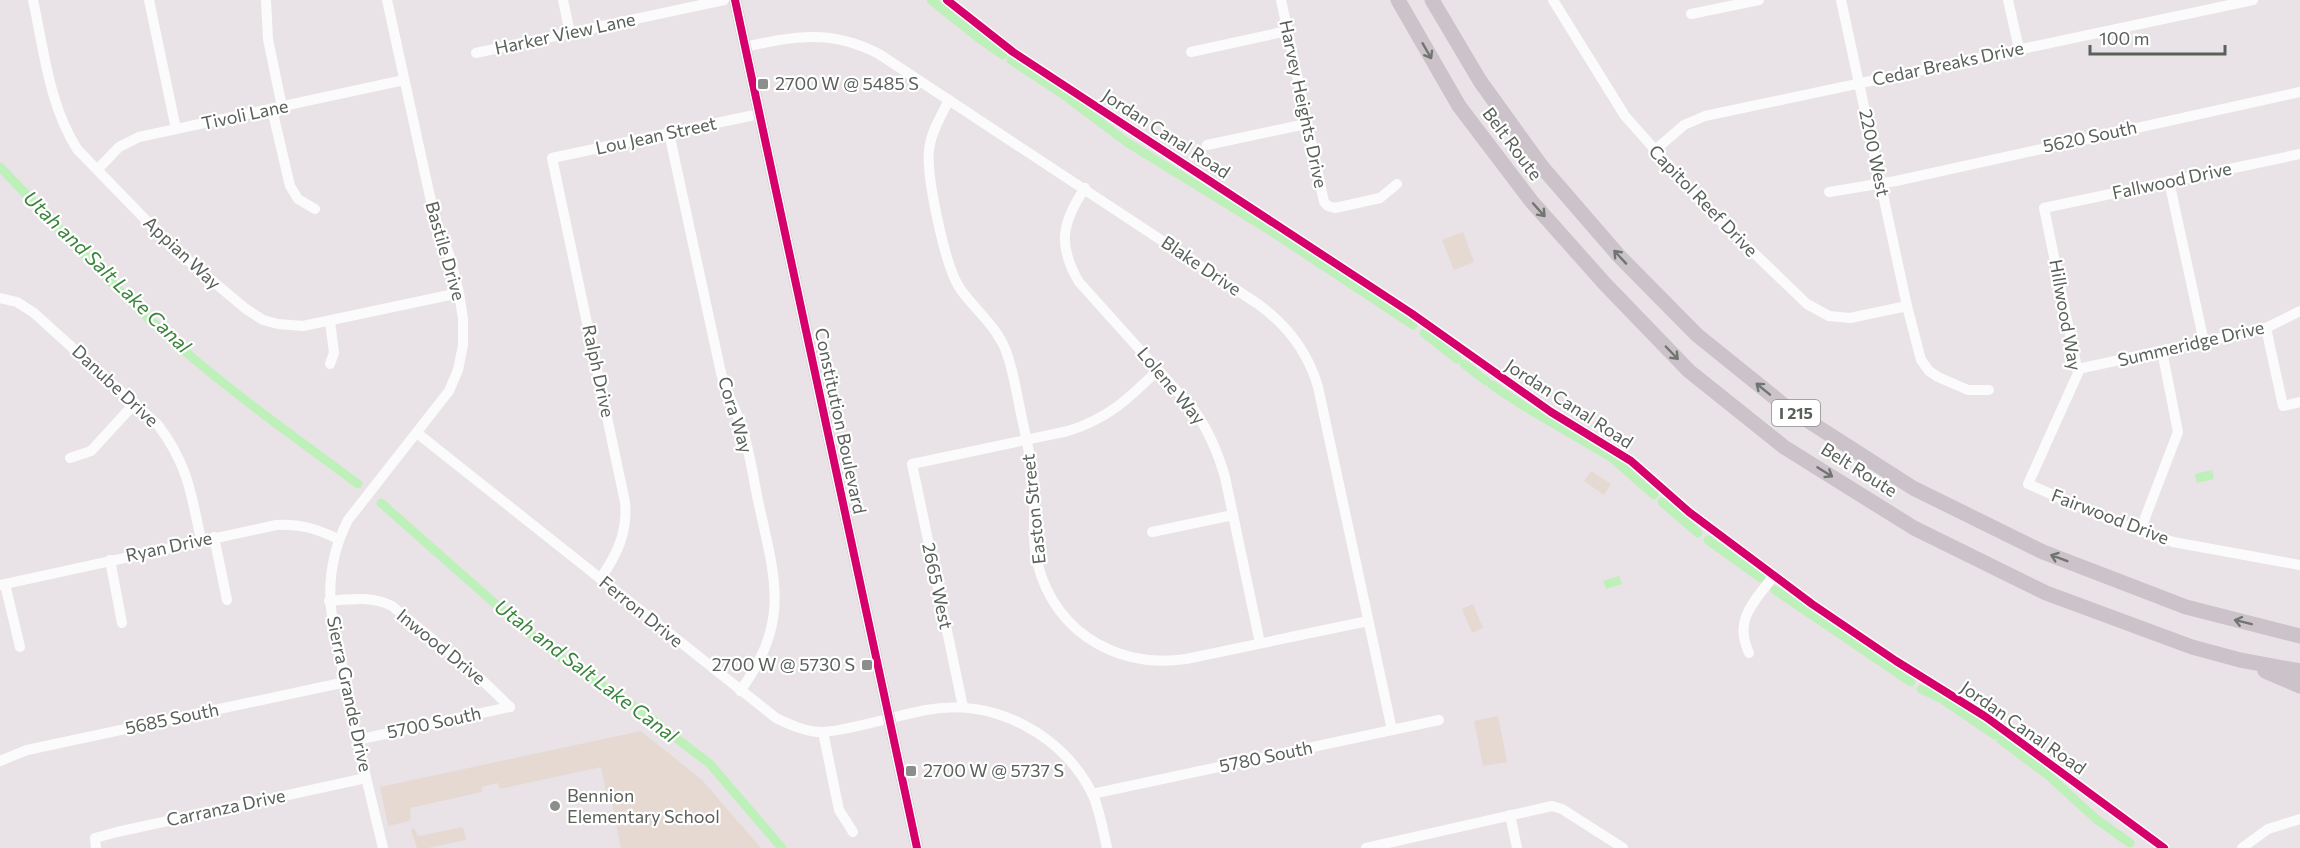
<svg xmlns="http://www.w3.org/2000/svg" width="2300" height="848" font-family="Commissioner,sans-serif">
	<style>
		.green { fill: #e5d9d2 }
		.water { fill: #bef0ba }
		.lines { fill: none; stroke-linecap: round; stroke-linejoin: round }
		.canal { stroke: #bef0ba; stroke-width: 9 }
		.minor { stroke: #fcfbfb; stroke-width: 10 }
		.major { stroke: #c9c3c7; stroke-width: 12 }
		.highway { stroke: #cbc3c9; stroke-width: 15 }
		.cycleway-casing { stroke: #fff; stroke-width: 11 }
		.cycleway { stroke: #d6006c; stroke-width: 8 }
		.oneway { stroke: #717570 }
		.poi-dot { fill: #8c8e8b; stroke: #fff; stroke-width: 2 }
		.labels { text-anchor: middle; stroke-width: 4.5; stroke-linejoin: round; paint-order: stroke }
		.shield { fill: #fff; stroke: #8c908c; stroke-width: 1.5 }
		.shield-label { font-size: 16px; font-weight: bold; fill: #5a615a }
		.street-label { font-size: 18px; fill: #5a615a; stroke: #fff }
		.poi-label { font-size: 18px; fill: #5a615a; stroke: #fff; text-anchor: start }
		.water-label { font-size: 20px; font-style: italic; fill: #3b843c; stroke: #fff }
	</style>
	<rect width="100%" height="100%" fill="#e9e3e7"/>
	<g class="green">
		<polygon points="1463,232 1474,262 1454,270 1442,240"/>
		<polygon points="1591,471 1611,484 1604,495 1584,481"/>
		<polygon points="1473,604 1483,628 1472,633 1462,609"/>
		<polygon points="1498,716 1507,762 1483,766 1474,721"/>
		<polygon points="641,731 702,780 761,848 621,848 612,804 608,802 601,767 500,789 498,783 482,787 482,792 410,808 411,818 409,821 388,826 380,787"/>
		<polygon points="463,827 466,840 428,848 417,848 411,830 414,828 418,836"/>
	</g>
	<g class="water">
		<polygon points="2212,470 2214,479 2197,483 2195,474"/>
		<polygon points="1619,576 1622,584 1606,589 1603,581"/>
	</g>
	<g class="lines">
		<g class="canal">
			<polyline points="931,0 980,39 1003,55"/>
			<polyline points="1011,60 1061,93 1128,143 1274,233 1413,325"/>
			<path d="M0,167C56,225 111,285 171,339C229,391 295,437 358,484"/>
			<polyline points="1424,333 1457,359"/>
			<polyline points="1464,364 1486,381"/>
			<polyline points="1492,385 1525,407"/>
			<polyline points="1529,409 1611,457 1654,495"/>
			<polyline points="1662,502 1698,533"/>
			<polyline points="381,503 516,622 563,659 641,711 710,764 782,848"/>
			<polyline points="1708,540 1761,578"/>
			<polyline points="1775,590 1911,682"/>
			<polyline points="1921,689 1942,699 1995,735"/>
			<polyline points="2001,740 2049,776 2096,819 2130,843"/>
		</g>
		<g class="minor">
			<path d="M33,0C44,50 49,105 77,149L173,248L246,309L263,320L278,324L303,326L459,293"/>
			<polyline points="149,0 176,129"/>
			<polyline points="266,0 268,39 282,107"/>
			<polyline points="563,0 570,33"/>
			<polyline points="947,0 1013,52 1411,313 1551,412 1631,461 1689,512 1812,604 1896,661 1986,717 2164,848"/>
			<polyline points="1281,0 1324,202 1328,206 1335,208 1380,198 1397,184"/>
			<polyline points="1553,0 1625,116 1704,205 1807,304 1829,316 1850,318 1907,306"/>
			<polyline points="1841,0 1907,306 1921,360 1929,371 1938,377 1968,390 1989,390"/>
			<polyline points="2008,0 2019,49"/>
			<polyline points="1691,14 1759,0"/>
			<path d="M744,47C796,36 831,29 879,54L1258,304C1287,325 1308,352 1318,387L1392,730"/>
			<polyline points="1191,52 1287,31"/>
			<polyline points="476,53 724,0"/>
			<path d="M949,100C941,116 931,132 929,150C926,176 945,265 959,287C975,311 1000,328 1008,357C1014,375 1017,395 1021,414C1026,437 1031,459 1034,482C1036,504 1032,527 1035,550C1046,626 1112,670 1186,659L1368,621"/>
			<polyline points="272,109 290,186 298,199 315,209"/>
			<path d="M669,133L721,373C726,392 735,407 741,425C750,450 753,478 759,505C776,582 790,622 740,691"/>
			<polyline points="1207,145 1306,124"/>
			<polyline points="1654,151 1684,125 1705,116 2253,0"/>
			<polyline points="2300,154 2044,208 2078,373 2028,484 2113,521 2173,542 2300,565"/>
			<polyline points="97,170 119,147 139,137 404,80"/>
			<polyline points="2169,181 2204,342"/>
			<path d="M1085,188C1062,222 1057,245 1079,282L1194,410C1209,431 1218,453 1225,477L1260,643"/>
			<polyline points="1829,192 1896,181 2300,92"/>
			<path d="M0,298L17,302L34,313L158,425C188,465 191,493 201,540"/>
			<polyline points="2266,328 2283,406 2300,402"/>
			<polyline points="330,364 334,353 330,321"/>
			<polyline points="2078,369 2266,328 2300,311"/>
			<path d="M417,433L776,718C790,725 808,733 824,732C856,729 894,716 926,710C993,697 1063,734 1093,795C1100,812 1103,830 1107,848"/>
			<polyline points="70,458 91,451 135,403"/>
			<polyline points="2140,531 2178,432 2162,351"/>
			<polyline points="1152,532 1233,515"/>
			<polyline points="214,537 227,600"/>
			<polyline points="110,560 122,623"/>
			<path d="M600,579C617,555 628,532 625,502L552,158L759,114"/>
			<polyline points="5,584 20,647"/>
			<path d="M0,585L276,525C299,523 317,529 338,539"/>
			<path d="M329,601C351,599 372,596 392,606L482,680L510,707"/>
			<path d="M1749,653C1733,618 1755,602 1774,575"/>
			<path d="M963,707L912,464L1068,431C1109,418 1128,399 1158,370"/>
			<polyline points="823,732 839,810 853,832"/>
			<polyline points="357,740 510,707"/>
			<polyline points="0,761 27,750 346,682"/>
			<polyline points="1092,794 1439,720"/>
			<polyline points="1510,815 1517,848"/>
			<polyline points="96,848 95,838 117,832 366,778"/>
			<path d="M383,848L357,740L332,617C327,582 332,551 348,520L449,391L458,370L463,345V319L459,293L449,254L434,215L387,0"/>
			<polyline points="1366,848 1552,806 1562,809 1623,848"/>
			<polyline points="2242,848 2268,829 2300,819"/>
		</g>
		<polyline class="major" points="735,0 917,848"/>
		<g class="highway">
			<polyline points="1398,0 1459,106 1532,202 1605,284 1689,371 1784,447 1914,528 2046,593 2192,647 2240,660 2300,671"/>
			<polyline points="1432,0 1480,81 1542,167 1619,256 1697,335 1785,406 1913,488 2043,552 2186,607 2300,636"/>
			<polyline points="2265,671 2300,686"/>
		</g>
		<g class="cycleway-casing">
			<g id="cycleway">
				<polyline points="735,0 917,848"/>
				<polyline points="947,0 1013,52 1411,313 1551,412 1631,461 1689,512 1812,604 1896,661 1986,717 2164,848"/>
			</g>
		</g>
		<use href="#cycleway" class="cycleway"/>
	</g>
	<defs><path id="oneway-shaft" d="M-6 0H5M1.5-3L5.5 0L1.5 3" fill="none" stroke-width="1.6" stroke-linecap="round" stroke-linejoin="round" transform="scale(1.5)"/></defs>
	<g class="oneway">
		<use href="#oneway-shaft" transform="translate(1427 51) rotate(60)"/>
		<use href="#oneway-shaft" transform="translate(1539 210) rotate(48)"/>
		<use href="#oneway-shaft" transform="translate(1620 257) rotate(-133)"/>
		<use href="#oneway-shaft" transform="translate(1672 353) rotate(46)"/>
		<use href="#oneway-shaft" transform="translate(1763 389) rotate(-141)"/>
		<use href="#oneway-shaft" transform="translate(1825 472) rotate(32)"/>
		<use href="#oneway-shaft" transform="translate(2059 558) rotate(-159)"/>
		<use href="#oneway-shaft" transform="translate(2243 622) rotate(-166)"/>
	</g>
	<g class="poi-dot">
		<rect x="757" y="78" width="12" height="12" rx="3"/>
		<rect x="861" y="659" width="12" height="12" rx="3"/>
		<rect x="905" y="765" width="12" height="12" rx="3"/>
		<circle cx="555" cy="806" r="6"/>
	</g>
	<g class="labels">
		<rect class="shield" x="1772" y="400" width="48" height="26" rx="4.5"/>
		<g class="shield-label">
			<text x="1796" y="419">I 215</text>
		</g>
		<g class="street-label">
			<text transform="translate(565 34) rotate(-12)" y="6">Harker View Lane</text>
			<text transform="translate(1948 64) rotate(-12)" y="6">Cedar Breaks Drive</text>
			<text transform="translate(1303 104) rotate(78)" y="6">Harvey Heights Drive</text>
			<text transform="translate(245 115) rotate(-12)" y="6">Tivoli Lane</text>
			<text transform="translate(1166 134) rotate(33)" y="6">Jordan Canal Road</text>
			<text transform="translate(656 136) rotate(-12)" y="6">Lou Jean Street</text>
			<text transform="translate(2090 137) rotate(-12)" y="6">5620 South</text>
			<text transform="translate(1512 144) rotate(53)" y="6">Belt Route</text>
			<text transform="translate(1874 153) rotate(78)" y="6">2200 West</text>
			<text transform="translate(2172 181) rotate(-12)" y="6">Fallwood Drive</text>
			<text transform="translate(1703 201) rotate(46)" y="6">Capitol Reef Drive</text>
			<text transform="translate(445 251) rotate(74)" y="6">Bastile Drive</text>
			<text transform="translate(182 253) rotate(43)" y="6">Appian Way</text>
			<text transform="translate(1201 266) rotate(34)" y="6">Blake Drive</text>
			<text transform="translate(2065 315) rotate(80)" y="6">Hillwood Way</text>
			<text transform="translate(2191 344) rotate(-13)" y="6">Summeridge Drive</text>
			<text transform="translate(598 371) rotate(78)" y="6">Ralph Drive</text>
			<text transform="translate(115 386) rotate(43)" y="6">Danube Drive</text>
			<text transform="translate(1171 386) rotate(50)" y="6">Lolene Way</text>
			<text transform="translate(1569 404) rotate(33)" y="6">Jordan Canal Road</text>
			<text transform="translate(735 415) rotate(73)" y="6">Cora Way</text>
			<text transform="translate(840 421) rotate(78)" y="6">Constitution Boulevard</text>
			<text transform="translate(1859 470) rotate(32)" y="6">Belt Route</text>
			<text transform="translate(1034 509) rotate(-96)" y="6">Easton Street</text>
			<text transform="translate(2110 517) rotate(21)" y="6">Fairwood Drive</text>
			<text transform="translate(169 547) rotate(-12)" y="6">Ryan Drive</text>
			<text transform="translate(937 586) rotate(78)" y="6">2665 West</text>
			<text transform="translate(641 612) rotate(39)" y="6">Ferron Drive</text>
			<text transform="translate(441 647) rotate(39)" y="6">Inwood Drive</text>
			<text transform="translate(349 694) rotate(78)" y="6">Sierra Grande Drive</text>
			<text transform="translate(172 719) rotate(-12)" y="6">5685 South</text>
			<text transform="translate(434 723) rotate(-12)" y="6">5700 South</text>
			<text transform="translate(2023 728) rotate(35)" y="6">Jordan Canal Road</text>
			<text transform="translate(1266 757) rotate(-12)" y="6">5780 South</text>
			<text transform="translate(226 808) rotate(-12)" y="6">Carranza Drive</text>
		</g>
		<g class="poi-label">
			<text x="775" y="90">2700 W @ 5485 S</text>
			<text x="855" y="671" text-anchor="end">2700 W @ 5730 S</text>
			<text x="923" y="777">2700 W @ 5737 S</text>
			<text x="567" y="802">Bennion<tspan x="567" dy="21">Elementary School</tspan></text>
		</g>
		<g class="water-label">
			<text transform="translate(107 272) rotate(44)" y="7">Utah and Salt Lake Canal</text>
			<text transform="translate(586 671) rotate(37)" y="7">Utah and Salt Lake Canal</text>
		</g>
	</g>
	<path d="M2090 45v9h135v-9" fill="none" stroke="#5a615a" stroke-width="3"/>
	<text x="2099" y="45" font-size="18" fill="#5a615a" stroke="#ffffff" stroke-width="4.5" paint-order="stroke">100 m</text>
</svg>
